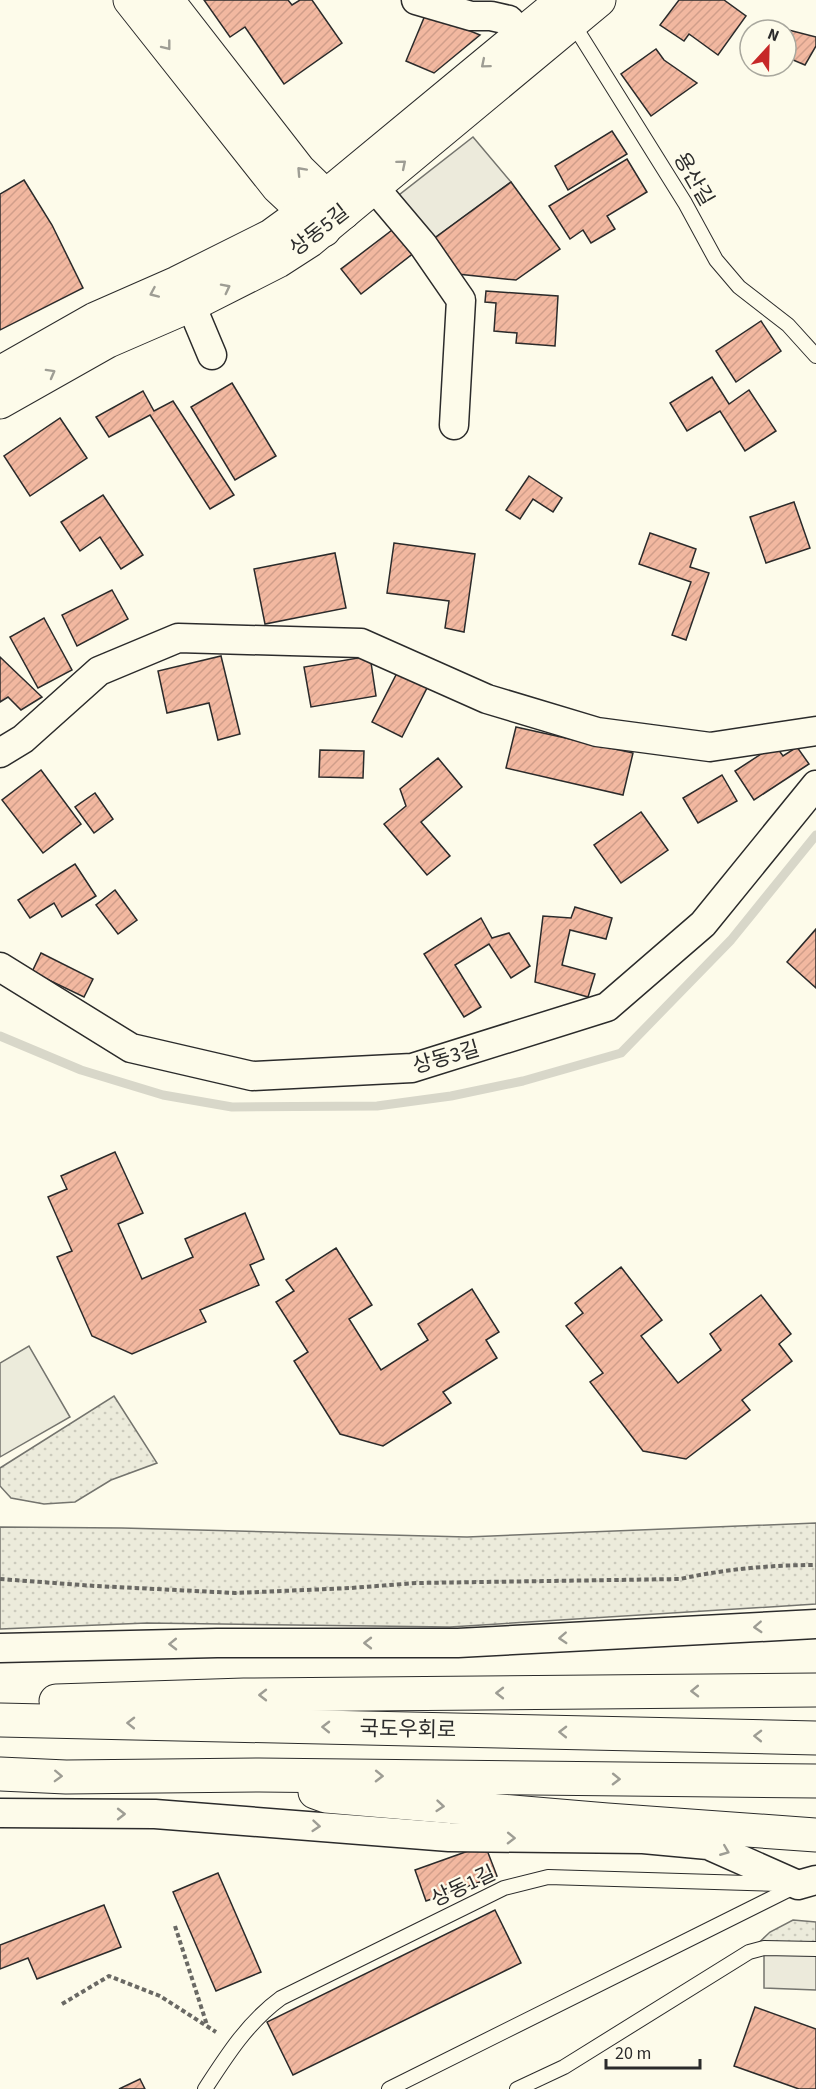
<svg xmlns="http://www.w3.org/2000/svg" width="816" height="2089" font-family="'Source Sans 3','Noto Sans KR',sans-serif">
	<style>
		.grass { fill: url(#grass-dots); stroke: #74746e; stroke-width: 1.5 }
		.pitch { fill: #ecebdb; stroke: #74746e; stroke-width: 1.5 }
		.parking { fill: #eceadb; stroke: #74746e; stroke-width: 1.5 }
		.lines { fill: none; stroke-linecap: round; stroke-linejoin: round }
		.stream { stroke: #d8d7c9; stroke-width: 9 }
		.building { fill: url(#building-hatch); stroke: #2b2b2b; stroke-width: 1.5 }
		.lane-casing { stroke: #2b2b2b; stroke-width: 16 }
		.street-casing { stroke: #2b2b2b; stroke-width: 31 }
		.secondary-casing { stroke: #2b2b2b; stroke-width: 35 }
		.primary-casing { stroke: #2b2b2b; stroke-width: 35 }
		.highway-casing { stroke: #2b2b2b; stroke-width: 35 }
		.path { stroke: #6a6964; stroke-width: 4; stroke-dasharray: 4.5 3; stroke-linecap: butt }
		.lane { stroke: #fdfbea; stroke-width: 14 }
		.street { stroke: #fdfbea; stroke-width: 28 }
		.secondary { stroke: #fdfbea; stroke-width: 33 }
		.primary { stroke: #fdfbea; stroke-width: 33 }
		.highway { stroke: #fdfbea; stroke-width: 33 }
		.oneway { stroke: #9e9d94 }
		.labels { text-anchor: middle; stroke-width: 4.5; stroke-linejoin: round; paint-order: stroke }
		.street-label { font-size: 21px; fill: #2b2b2b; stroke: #fdfbea }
	</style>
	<defs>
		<pattern id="grass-dots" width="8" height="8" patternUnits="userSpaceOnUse" patternTransform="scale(1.5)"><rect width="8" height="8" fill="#ecebdb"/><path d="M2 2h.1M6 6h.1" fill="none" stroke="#cbcabc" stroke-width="1.8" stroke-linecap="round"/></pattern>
		<pattern id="building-hatch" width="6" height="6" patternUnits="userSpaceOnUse" patternTransform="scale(1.5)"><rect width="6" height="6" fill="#f2b8a0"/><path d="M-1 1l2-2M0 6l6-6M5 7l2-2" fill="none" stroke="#d09e8a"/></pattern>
	</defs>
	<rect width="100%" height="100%" fill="#fdfbea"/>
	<g class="grass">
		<polygon points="114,1396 157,1463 111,1480 75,1502 44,1504 11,1498 0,1486 0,1468"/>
		<polygon points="816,1523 816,1604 450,1627 147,1623 0,1629 0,1527 122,1528 467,1537"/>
		<polygon points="793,1920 816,1922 816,1949 749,1952 770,1932"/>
	</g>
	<polygon class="pitch" points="29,1346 70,1417 0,1457 0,1363"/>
	<g class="parking">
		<polygon points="473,137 511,182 432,240 399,195"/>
		<polygon points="764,1948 816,1949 816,1990 764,1988"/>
	</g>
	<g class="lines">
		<polyline class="stream" points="0,1036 81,1070 163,1095 232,1107 377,1106 451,1096 523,1081 621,1053 731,940 816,835"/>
	</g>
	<g class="building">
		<polygon points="204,0 288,0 292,5 300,0 312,0 342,43 284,84 245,27 230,37"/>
		<polygon points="679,0 724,0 746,16 718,55 689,34 684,41 660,25"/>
		<polygon points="426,13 480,35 434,73 406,61"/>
		<polygon points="777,27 816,37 816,46 805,65 786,57 786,30 776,30"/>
		<polygon points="656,49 664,60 697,83 651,116 621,74"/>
		<polygon points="612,131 627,154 568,190 555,166"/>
		<polygon points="627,159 647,192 607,216 615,229 591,243 583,230 570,239 549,206"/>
		<polygon points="24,180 52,225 83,288 0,330 0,194"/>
		<polygon points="511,182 560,249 516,280 457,274 432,240"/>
		<polygon points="400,224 419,249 361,294 341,269"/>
		<polygon points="486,291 558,296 555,346 516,343 517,333 494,331 496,303 485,302"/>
		<polygon points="761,321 781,351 736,382 716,351"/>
		<polygon points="712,377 729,404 749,390 776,431 745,451 720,411 687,431 670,403"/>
		<polygon points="232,383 276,456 235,480 191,407"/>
		<polygon points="143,391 154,411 173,401 234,495 210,509 150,415 109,437 96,417"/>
		<polygon points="60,418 87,458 30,496 4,456"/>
		<polygon points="529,476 562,498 553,512 533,499 520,519 506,510"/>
		<polygon points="103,495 143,555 121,569 100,537 80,551 61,522"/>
		<polygon points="794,502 810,548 766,563 750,517"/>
		<polygon points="650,533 696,549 690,567 709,573 686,640 672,635 691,582 639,564"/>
		<polygon points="394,543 475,554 464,632 445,628 449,601 387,593"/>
		<polygon points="335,553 346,608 265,624 254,569"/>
		<polygon points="112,590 128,619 77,646 62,615"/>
		<polygon points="44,618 72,670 38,688 10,637"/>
		<polygon points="221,656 240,734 218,740 209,703 167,713 158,671"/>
		<polygon points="370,656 376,696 311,707 304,667"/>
		<polygon points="0,657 42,697 21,710 8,697 0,702"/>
		<polygon points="398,671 428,686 402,737 372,722"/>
		<polygon points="516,727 633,753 623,795 506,768"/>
		<polygon points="775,745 783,756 797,747 809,764 754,800 735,771"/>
		<polygon points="320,750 364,751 363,778 319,777"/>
		<polygon points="438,758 462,787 421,822 450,856 427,875 384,824 406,806 400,789"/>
		<polygon points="41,770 81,824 43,853 2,800"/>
		<polygon points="722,775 737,801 698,823 683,798"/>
		<polygon points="95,793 113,819 94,833 75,807"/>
		<polygon points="641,812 668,850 621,883 594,845"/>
		<polygon points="75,864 96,896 62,917 54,903 30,918 18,900"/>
		<polygon points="115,890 137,920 118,934 96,905"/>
		<polygon points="575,907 612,918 606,939 570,930 562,965 595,974 588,997 535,982 543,916 571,918"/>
		<polygon points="481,918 492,938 509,933 530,966 511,978 489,944 455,965 481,1007 464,1017 424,954"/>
		<polygon points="816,929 816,988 787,962"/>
		<polygon points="41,953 93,979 84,997 32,972"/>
		<polygon points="115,1152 143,1213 118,1224 142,1279 193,1257 185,1239 245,1213 264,1259 250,1265 259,1285 200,1310 206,1322 132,1354 92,1336 57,1257 72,1251 48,1197 67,1189 61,1176"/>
		<polygon points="336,1248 372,1305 349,1319 381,1370 428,1340 418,1324 472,1289 499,1332 486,1340 497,1358 443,1392 451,1403 383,1446 340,1434 294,1361 308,1352 276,1302 294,1291 286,1280"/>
		<polygon points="621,1267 662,1320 641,1336 678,1383 721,1350 710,1334 761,1295 791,1334 779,1344 792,1361 742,1400 750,1410 686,1459 643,1451 590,1382 603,1373 566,1326 583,1313 575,1303"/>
		<polygon points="485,1845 497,1876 426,1901 415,1870"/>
		<polygon points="218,1873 261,1972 216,1991 173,1892"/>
		<polygon points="104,1905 121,1947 37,1979 28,1958 0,1969 0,1945"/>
		<polygon points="495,1910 521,1963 293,2075 267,2022"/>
		<polygon points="755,2007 816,2029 816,2089 799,2089 734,2066"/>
		<polygon points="140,2079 145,2089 119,2089"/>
	</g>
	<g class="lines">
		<g class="lane-casing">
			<g id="lane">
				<polyline points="572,22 685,203 716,260 739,287 788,325 816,356"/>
				<path d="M205,2089C227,2055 248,2022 281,1998L504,1888L548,1877L778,1884"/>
				<polyline points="389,2089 798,1885"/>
				<polyline points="517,2089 564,2067 749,1952 764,1948 816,1949"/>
			</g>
		</g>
		<g class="street-casing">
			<g id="street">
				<polyline points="416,0 471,16 491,16 509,20 522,34"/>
				<polyline points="374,187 423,245 461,300 454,425"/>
				<polyline points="191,305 212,355"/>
				<polyline points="0,753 23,739 99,671 178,638 361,643 487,699 597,732 710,747 816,731"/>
				<polyline points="0,967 131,1048 252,1076 412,1068 607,1007 703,924 816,785"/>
				<polyline points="0,1648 217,1643 458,1643 816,1624"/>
				<polyline points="0,1813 155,1814 449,1837 643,1839 708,1845 798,1885 816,1880"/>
			</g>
		</g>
		<g class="secondary-casing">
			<g id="secondary">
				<polyline points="130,0 278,187 324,230"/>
				<polyline points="167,0 299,170 343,213"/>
			</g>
		</g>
		<g class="primary-casing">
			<g id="primary">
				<polyline points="0,373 95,319 177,283 271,236 326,196 563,0"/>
				<polyline points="0,402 108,341 191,305 278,261 309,241 599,0"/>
			</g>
		</g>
		<g class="highway-casing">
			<g id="highway">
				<polyline points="56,1701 244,1695 816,1690"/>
				<polyline points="0,1720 816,1738"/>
				<polyline points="0,1774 66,1777 259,1775 816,1781"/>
				<polyline points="315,1792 326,1796 607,1820 816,1835"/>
			</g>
		</g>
		<g class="path">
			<path d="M0,1579L95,1586L235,1593L351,1588L416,1583L680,1579C726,1569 770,1565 816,1565"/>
			<polyline points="175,1926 207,2025"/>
			<polyline points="62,2004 109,1976 160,1996 216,2032"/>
		</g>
		<use href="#lane" class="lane"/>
		<use href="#street" class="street"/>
		<use href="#secondary" class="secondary"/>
		<use href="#primary" class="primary"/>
		<use href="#highway" class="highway"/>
	</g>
	<defs><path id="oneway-chevron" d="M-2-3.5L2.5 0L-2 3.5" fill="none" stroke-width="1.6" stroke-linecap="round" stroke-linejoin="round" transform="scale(1.5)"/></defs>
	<g class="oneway">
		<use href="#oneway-chevron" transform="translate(167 46) rotate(52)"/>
		<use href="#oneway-chevron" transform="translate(485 64) rotate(140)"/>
		<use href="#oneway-chevron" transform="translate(402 164) rotate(-40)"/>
		<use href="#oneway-chevron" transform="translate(301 171) rotate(-133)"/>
		<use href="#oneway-chevron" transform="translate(226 288) rotate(-27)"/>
		<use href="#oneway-chevron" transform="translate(154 293) rotate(156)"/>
		<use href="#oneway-chevron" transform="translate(51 373) rotate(-29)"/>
		<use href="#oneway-chevron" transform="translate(758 1627) rotate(177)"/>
		<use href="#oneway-chevron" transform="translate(563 1638) rotate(177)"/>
		<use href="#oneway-chevron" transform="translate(368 1643) rotate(-180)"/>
		<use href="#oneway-chevron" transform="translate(173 1644) rotate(179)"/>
		<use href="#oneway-chevron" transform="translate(695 1691) rotate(179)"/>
		<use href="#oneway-chevron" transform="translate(500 1693) rotate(180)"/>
		<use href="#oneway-chevron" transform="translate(263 1695) rotate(180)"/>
		<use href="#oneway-chevron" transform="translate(131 1723) rotate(-179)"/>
		<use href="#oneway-chevron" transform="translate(326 1727) rotate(-179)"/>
		<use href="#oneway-chevron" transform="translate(563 1732) rotate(-179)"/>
		<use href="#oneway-chevron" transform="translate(758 1736) rotate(-179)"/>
		<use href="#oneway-chevron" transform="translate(58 1776) rotate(2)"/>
		<use href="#oneway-chevron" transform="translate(379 1776) rotate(1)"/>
		<use href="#oneway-chevron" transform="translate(616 1779) rotate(1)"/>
		<use href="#oneway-chevron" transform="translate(440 1806) rotate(5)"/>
		<use href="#oneway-chevron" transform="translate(121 1814)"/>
		<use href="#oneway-chevron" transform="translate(316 1826) rotate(5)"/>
		<use href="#oneway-chevron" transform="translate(511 1838) rotate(1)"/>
		<use href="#oneway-chevron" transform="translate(725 1851) rotate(22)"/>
	</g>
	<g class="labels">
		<g class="street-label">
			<text transform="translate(694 179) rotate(60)" y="7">용산길</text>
			<text transform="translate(319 230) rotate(-38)" y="7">상동5길</text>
			<text transform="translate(446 1057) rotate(-16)" y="7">상동3길</text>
			<text transform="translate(408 1729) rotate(1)" y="7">국도우회로</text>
			<text transform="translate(463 1886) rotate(-25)" y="7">상동1길</text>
		</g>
	</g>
	<g transform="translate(768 48) rotate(22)"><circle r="28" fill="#fdfbea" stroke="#a9a89e" stroke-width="1.5"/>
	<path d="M0-4.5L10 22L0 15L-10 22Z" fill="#c62828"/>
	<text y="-9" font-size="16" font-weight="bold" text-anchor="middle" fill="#2b2b2b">N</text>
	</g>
	<path d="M606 2059v9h94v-9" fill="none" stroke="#2b2b2b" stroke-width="3"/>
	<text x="615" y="2059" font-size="18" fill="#2b2b2b" stroke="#fdfbea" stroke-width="4.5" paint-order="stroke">20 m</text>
</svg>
